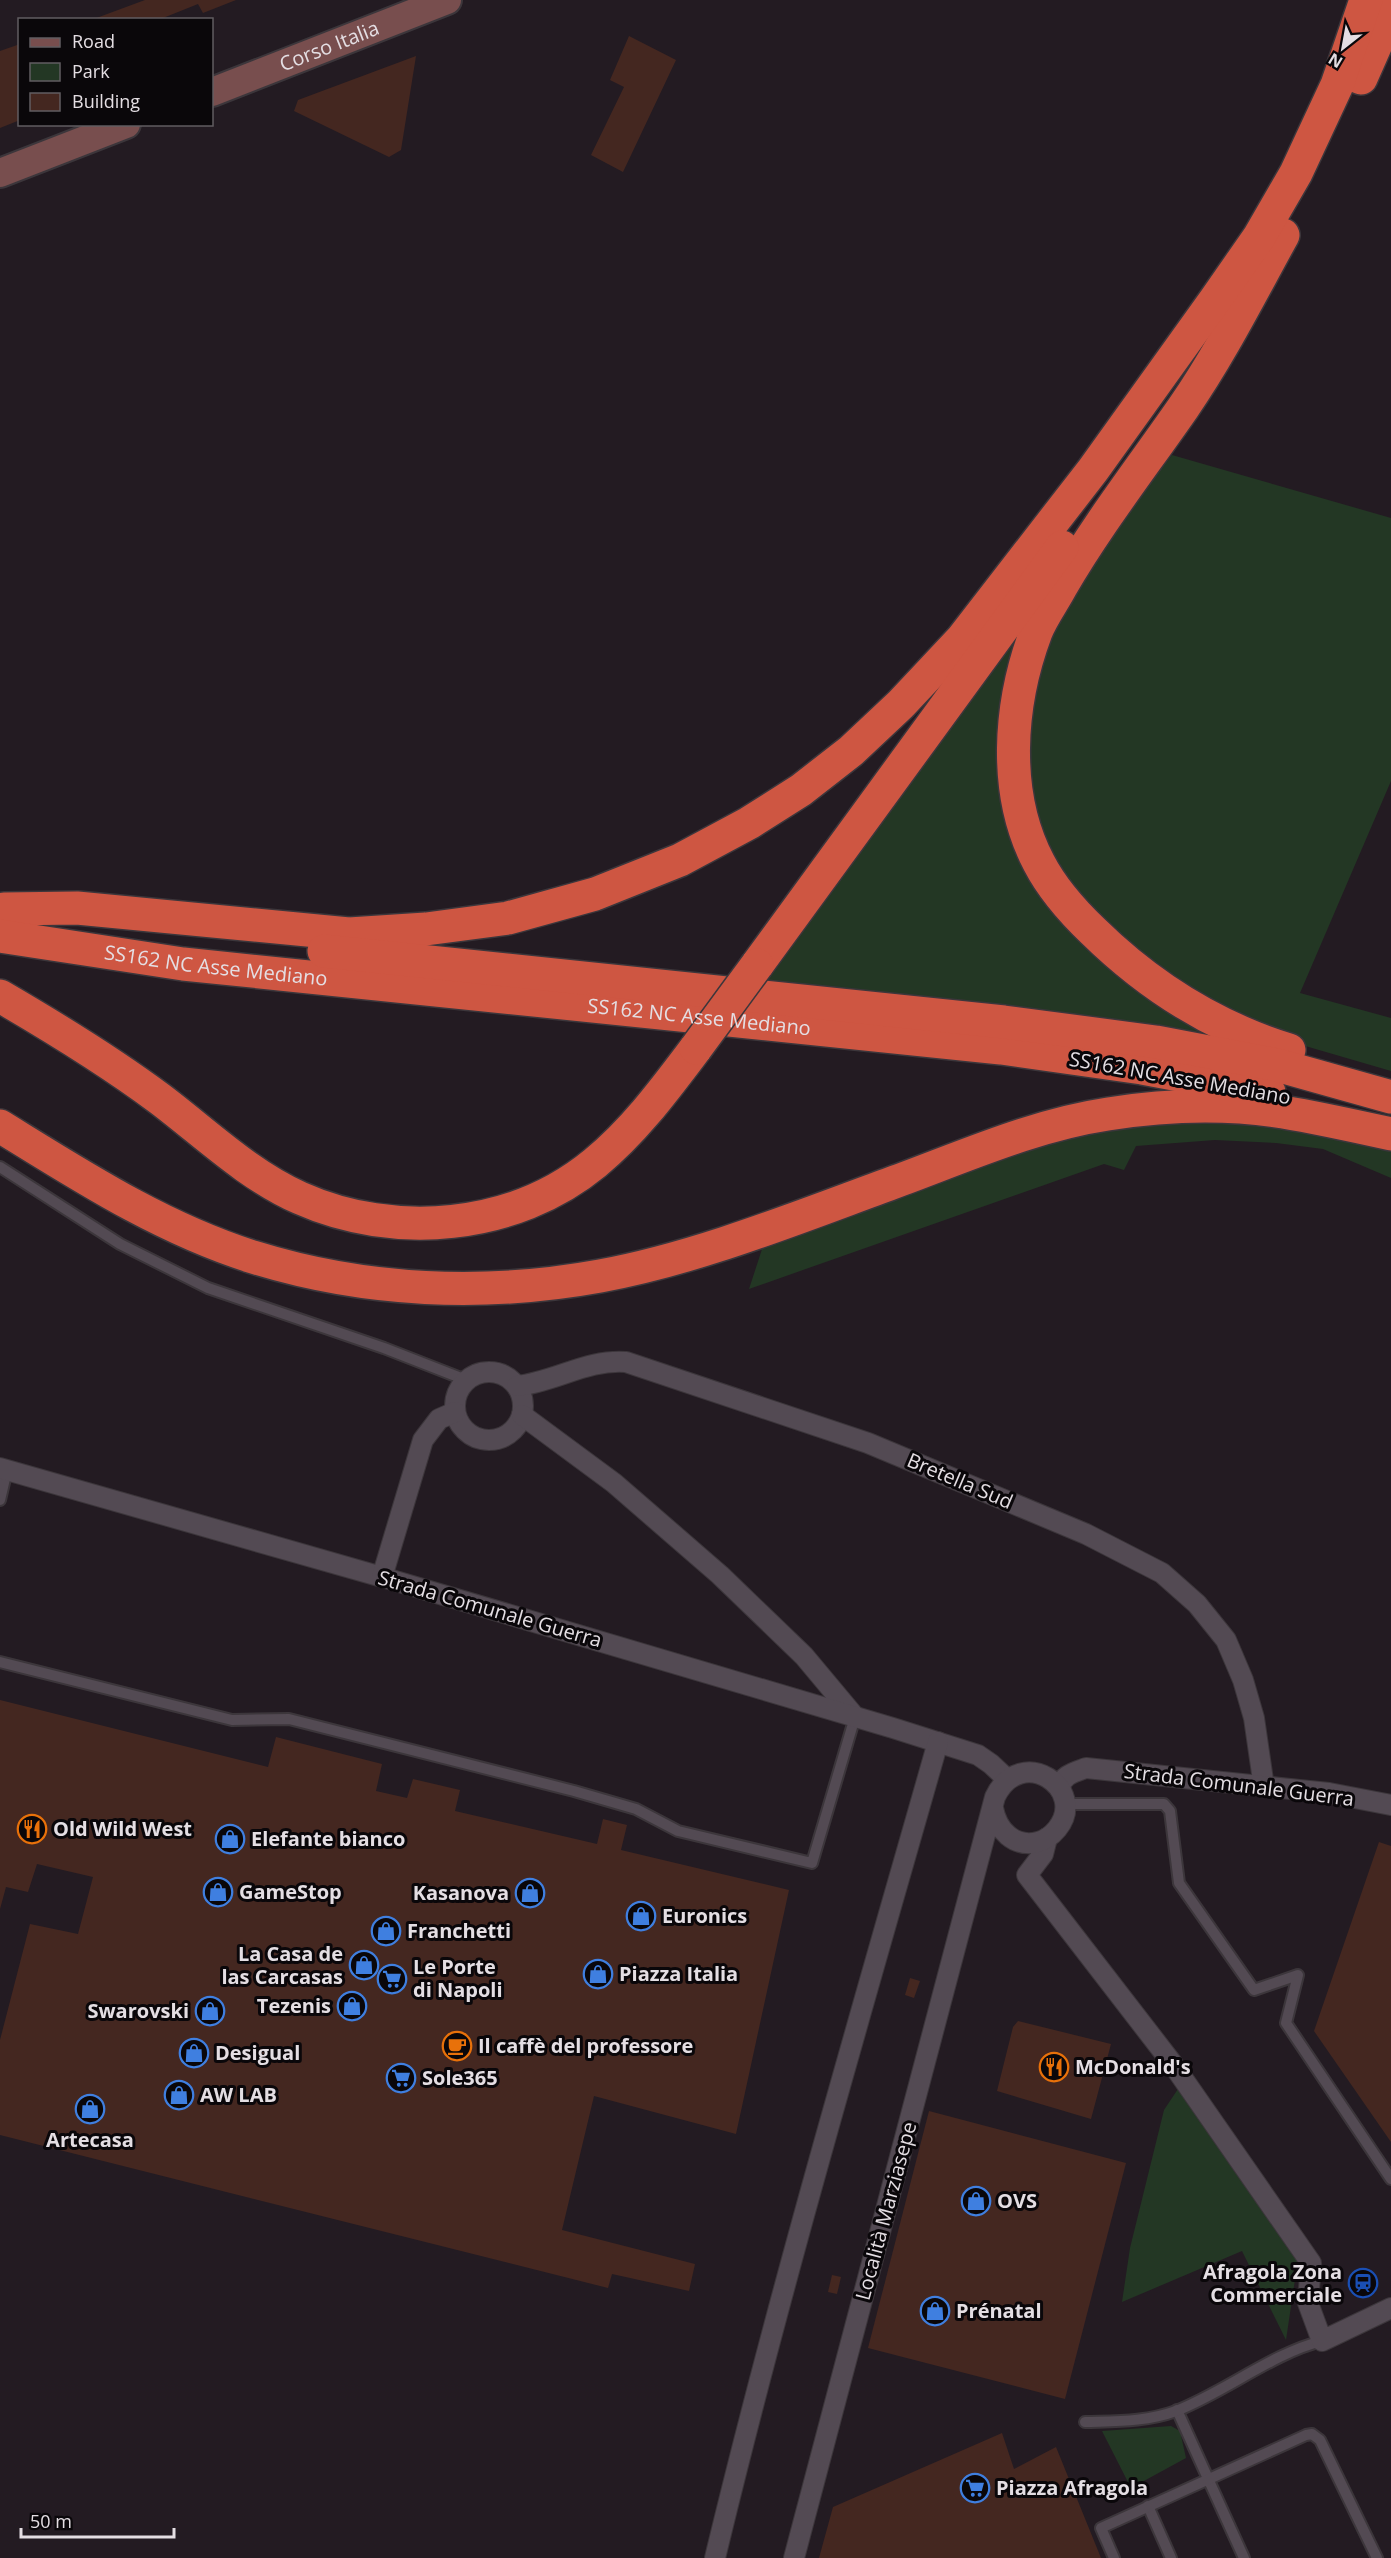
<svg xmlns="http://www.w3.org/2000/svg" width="1391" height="2558" font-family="'Open Sans',sans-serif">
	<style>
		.green { fill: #233724 }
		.building { fill: #442720 }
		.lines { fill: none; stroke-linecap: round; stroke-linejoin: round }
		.lane-casing { stroke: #3c363b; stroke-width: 14 }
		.street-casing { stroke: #3c363b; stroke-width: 22 }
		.secondary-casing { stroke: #3c363b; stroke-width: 32 }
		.highway-casing { stroke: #3c363b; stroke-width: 36 }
		.lane { stroke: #534a53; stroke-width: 10 }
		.street { stroke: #534a53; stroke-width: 20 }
		.secondary { stroke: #784e4e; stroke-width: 28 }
		.highway { stroke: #ce5642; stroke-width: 33 }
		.highway-bridge-casing { stroke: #3c363b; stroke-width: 36; stroke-linecap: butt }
		.highway-bridge { stroke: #ce5642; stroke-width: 33 }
		.labels { text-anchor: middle; stroke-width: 6; stroke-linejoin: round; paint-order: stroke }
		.street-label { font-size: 20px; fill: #e4dee3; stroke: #0a070a }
		.poi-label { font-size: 20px; font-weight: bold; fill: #e4dee3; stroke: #0a070a; text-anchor: start }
	</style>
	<rect width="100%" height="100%" fill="#231b22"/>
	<g class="green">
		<polygon points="1172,455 1391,518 1391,781 1300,993 1391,1018 1391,1071 1271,1036 1159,975 1077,902 1032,821 1023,730 1042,643 1128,511"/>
		<polygon points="1050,578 1032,623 1016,825 1211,1036 1039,1009 761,983"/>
		<polygon points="1212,1111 1391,1144 1391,1178 1323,1149 1276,1143 1215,1140 1136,1146 1124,1170 1104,1164 749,1289 766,1237 1045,1137"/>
		<polygon points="1178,2089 1298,2259 1286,2340 1242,2251 1122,2302 1130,2248 1164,2110"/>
		<polygon points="1171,2426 1180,2431 1186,2458 1131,2488 1102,2431"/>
	</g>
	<g class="building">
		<polygon points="145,0 236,0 203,13 198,4 158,20 91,20"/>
		<polygon points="629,36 676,60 623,172 591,155 624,87 610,80"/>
		<polygon points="20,44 20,120 0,128 0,51"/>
		<polygon points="416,56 401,150 389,157 294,111 298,100"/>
		<polygon points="0,1700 268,1767 276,1737 382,1764 376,1791 407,1798 413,1779 460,1790 455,1811 597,1844 603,1819 627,1825 621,1850 789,1890 736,2134 594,2096 562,2230 695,2264 689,2291 612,2274 608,2288 0,2135 0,2040 30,1924 78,1934 93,1877 37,1864 28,1892 6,1887 0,1909"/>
		<polygon points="1379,1842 1391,1846 1391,2142 1314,2031"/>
		<polygon points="910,1978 920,1981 914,1998 905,1995"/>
		<polygon points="1018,2021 1111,2044 1091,2119 997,2091 1013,2027"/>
		<polygon points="929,2111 1126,2163 1065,2399 868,2348"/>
		<polygon points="832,2275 841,2277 837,2294 828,2292"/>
		<polygon points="1002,2433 1014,2469 1056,2447 1101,2558 819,2558 833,2507"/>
	</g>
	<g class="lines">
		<g class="lane-casing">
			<g id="lane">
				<polyline points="0,1167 120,1244 208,1288 384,1348 466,1380"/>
				<polyline points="0,1500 7,1470"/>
				<polyline points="0,1662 232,1720 289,1719 574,1791 636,1809 678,1831 812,1863 855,1717"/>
				<polyline points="1064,1804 1164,1804 1170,1811 1179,1883 1254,1990 1298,1975 1286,2023 1391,2179"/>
				<polyline points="1177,2410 1244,2558"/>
				<path d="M1085,2422C1116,2421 1146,2422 1176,2411C1225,2392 1273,2353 1322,2341"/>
				<polyline points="1148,2506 1171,2558"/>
				<polyline points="1114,2558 1101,2528 1306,2435 1312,2434 1320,2440 1377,2558"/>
			</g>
		</g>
		<g class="street-casing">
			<g id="street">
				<circle cx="489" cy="1406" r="34"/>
				<path d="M517,1386C555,1382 587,1359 626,1362L868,1443L1086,1534L1162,1573L1197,1604L1226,1640L1243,1680L1254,1718L1264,1787"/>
				<polyline points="522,1415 614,1483 720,1575 804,1656 855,1717"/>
				<polyline points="0,1468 382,1577 893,1728 978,1755 991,1764 1007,1779"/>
				<polyline points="382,1577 423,1440 439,1419 455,1412"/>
				<path d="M1060,1789C1061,1775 1075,1772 1086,1768L1329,1793L1391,1805"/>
				<polyline points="1047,1838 1043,1854 1027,1875 1172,2063 1311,2263 1308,2303 1322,2341 1391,2308"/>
				<path d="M715,2558C781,2284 861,2013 938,1742"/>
				<path d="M794,2558L995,1797C1021,1743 1089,1789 1057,1829C1052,1835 1046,1840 1038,1842C1014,1848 997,1830 993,1808"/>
			</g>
		</g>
		<g class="secondary-casing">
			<g id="secondary">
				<path id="s1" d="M212,92L447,0"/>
				<polyline points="0,173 126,124"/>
			</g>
		</g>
		<g class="highway-casing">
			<g id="highway">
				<polyline points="1361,78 1391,10"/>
				<path d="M1283,235C1251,293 1221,353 1183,408C1142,467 1097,525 1061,587C1053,602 1042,617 1036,632C1009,704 1002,793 1039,863C1052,888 1072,911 1093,931C1149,986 1214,1027 1289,1050"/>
				<polyline points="4,909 77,908 349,934 426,929 508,918 595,894 680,860 749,823 801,790 851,751 901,704 962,639 1093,470 1215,300 1259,237 1296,173 1337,85 1366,0"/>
				<path id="s2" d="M0,936L183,964L1001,1048L1142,1068L1269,1092"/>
				<polyline points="324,951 1004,1022 1156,1042 1277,1065 1391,1097"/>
				<polyline points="757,965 1062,547"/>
				<path d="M0,996C55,1028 109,1061 160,1099C205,1133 248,1175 300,1198C394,1240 514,1230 595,1163C635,1130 665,1089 696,1048"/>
				<path d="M0,1126C81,1176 161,1228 253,1257C365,1292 485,1297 600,1276C698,1258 799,1217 892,1183C963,1157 1034,1125 1108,1114C1165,1105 1226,1103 1283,1112C1319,1118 1355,1126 1391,1134"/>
			</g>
		</g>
		<use href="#lane" class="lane"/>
		<use href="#street" class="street"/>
		<use href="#secondary" class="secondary"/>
		<use href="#highway" class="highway"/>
		<g class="highway-bridge-casing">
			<polyline id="highway-bridge" points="696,1048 757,965"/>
		</g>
		<use href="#highway-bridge" class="highway-bridge"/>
	</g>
	<defs>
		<g id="restaurant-ring" transform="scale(1.5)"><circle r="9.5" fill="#0a070a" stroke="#e8710a" stroke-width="1.5"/><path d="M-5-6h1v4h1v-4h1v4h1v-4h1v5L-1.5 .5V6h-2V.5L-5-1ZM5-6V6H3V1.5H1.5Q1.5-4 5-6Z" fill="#e8710a"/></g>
		<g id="shop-ring" transform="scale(1.5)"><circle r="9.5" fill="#0a070a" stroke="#3f7fe0" stroke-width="1.5"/><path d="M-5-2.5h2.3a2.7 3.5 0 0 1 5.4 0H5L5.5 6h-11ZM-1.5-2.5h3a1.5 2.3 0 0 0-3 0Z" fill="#3f7fe0"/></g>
		<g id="supermarket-ring" transform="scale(1.5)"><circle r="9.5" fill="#0a070a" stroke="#3f7fe0" stroke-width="1.5"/><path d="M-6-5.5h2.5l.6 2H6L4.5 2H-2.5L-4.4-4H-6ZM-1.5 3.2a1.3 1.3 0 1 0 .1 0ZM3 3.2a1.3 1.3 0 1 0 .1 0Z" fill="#3f7fe0"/></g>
		<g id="cafe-ring" transform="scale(1.5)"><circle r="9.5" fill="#0a070a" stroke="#e8710a" stroke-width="1.5"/><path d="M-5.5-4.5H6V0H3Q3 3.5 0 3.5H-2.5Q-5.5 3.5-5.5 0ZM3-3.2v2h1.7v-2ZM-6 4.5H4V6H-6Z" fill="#e8710a"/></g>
		<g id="station-ring" transform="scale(1.5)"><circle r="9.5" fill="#0a070a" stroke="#1a4fb4" stroke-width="1.5"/><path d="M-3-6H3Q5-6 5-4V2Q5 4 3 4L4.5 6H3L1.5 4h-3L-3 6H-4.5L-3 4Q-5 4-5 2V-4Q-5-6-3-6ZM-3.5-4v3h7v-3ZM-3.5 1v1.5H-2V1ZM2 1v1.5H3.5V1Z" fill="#1a4fb4"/></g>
	</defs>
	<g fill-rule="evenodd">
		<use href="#restaurant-ring" x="32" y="1829"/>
		<use href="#shop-ring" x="230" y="1839"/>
		<use href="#shop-ring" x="218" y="1892"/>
		<use href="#shop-ring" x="530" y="1893"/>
		<use href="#shop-ring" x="641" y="1916"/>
		<use href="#shop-ring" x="386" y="1931"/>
		<use href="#shop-ring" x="364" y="1965"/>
		<use href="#shop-ring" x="598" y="1974"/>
		<use href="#supermarket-ring" x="392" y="1979"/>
		<use href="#shop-ring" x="352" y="2006"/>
		<use href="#shop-ring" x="210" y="2011"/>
		<use href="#cafe-ring" x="457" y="2046"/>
		<use href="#shop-ring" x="194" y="2053"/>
		<use href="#restaurant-ring" x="1054" y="2067"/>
		<use href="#supermarket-ring" x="401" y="2078"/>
		<use href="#shop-ring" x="179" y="2095"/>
		<use href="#shop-ring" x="90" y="2109"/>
		<use href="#shop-ring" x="976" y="2201"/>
		<use href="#station-ring" x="1363" y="2283"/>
		<use href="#shop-ring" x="935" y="2311"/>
		<use href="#supermarket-ring" x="975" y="2488"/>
	</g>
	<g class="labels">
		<g class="street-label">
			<text dy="7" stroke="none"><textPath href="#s1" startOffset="126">Corso Italia</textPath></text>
			<text dy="7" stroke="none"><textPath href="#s2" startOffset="218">SS162 NC Asse Mediano</textPath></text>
			<text dy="7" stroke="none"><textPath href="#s2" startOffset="704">SS162 NC Asse Mediano</textPath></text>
			<text transform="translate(1180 1078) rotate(10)" y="7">SS162 NC Asse Mediano</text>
			<text transform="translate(960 1481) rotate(23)" y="7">Bretella Sud</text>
			<text transform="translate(490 1609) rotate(16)" y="7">Strada Comunale Guerra</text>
			<text transform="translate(1239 1785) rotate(7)" y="7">Strada Comunale Guerra</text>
			<text transform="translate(886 2211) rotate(-75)" y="7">Località Marziasepe</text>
		</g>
		<g class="poi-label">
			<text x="53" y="1836">Old Wild West</text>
			<text x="251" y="1846">Elefante bianco</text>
			<text x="239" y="1899">GameStop</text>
			<text x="509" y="1900" text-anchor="end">Kasanova</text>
			<text x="662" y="1923">Euronics</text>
			<text x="407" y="1938">Franchetti</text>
			<text x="343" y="1961" text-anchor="end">La Casa de<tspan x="343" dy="23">las Carcasas</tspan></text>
			<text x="413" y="1974">Le Porte<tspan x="413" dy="23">di Napoli</tspan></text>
			<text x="619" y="1981">Piazza Italia</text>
			<text x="331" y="2013" text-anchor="end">Tezenis</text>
			<text x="189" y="2018" text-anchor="end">Swarovski</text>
			<text x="478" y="2053">Il caffè del professore</text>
			<text x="215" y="2060">Desigual</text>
			<text x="1075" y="2074">McDonald's</text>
			<text x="422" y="2085">Sole365</text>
			<text x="200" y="2102">AW LAB</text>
			<text x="90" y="2147" text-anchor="middle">Artecasa</text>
			<text x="997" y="2208">OVS</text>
			<text x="1342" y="2279" text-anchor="end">Afragola Zona<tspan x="1342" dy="23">Commerciale</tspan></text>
			<text x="956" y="2318">Prénatal</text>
			<text x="996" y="2495">Piazza Afragola</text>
		</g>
	</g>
	<rect x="18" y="18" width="195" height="108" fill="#0a070a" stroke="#615d61" stroke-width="1.5"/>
	<rect x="30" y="38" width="30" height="9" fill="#784e4e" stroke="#615d61" stroke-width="1.5"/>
	<text x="72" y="48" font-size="18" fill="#e4dee3">Road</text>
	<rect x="30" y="63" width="30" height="18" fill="#233724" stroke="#615d61" stroke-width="1.5"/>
	<text x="72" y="78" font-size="18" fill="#e4dee3">Park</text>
	<rect x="30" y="93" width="30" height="18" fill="#442720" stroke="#615d61" stroke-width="1.5"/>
	<text x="72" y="108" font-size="18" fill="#e4dee3">Building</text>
	<g transform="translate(1343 48) rotate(211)" stroke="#0a070a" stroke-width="4.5" paint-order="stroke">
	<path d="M0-4.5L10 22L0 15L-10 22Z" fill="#e4dee3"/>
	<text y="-9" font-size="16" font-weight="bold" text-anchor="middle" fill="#e4dee3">N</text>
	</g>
	<path d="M21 2528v9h153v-9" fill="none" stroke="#e4dee3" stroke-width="3"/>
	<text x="30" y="2528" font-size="18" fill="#e4dee3" stroke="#0a070a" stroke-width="4.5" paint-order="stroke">50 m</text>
</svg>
